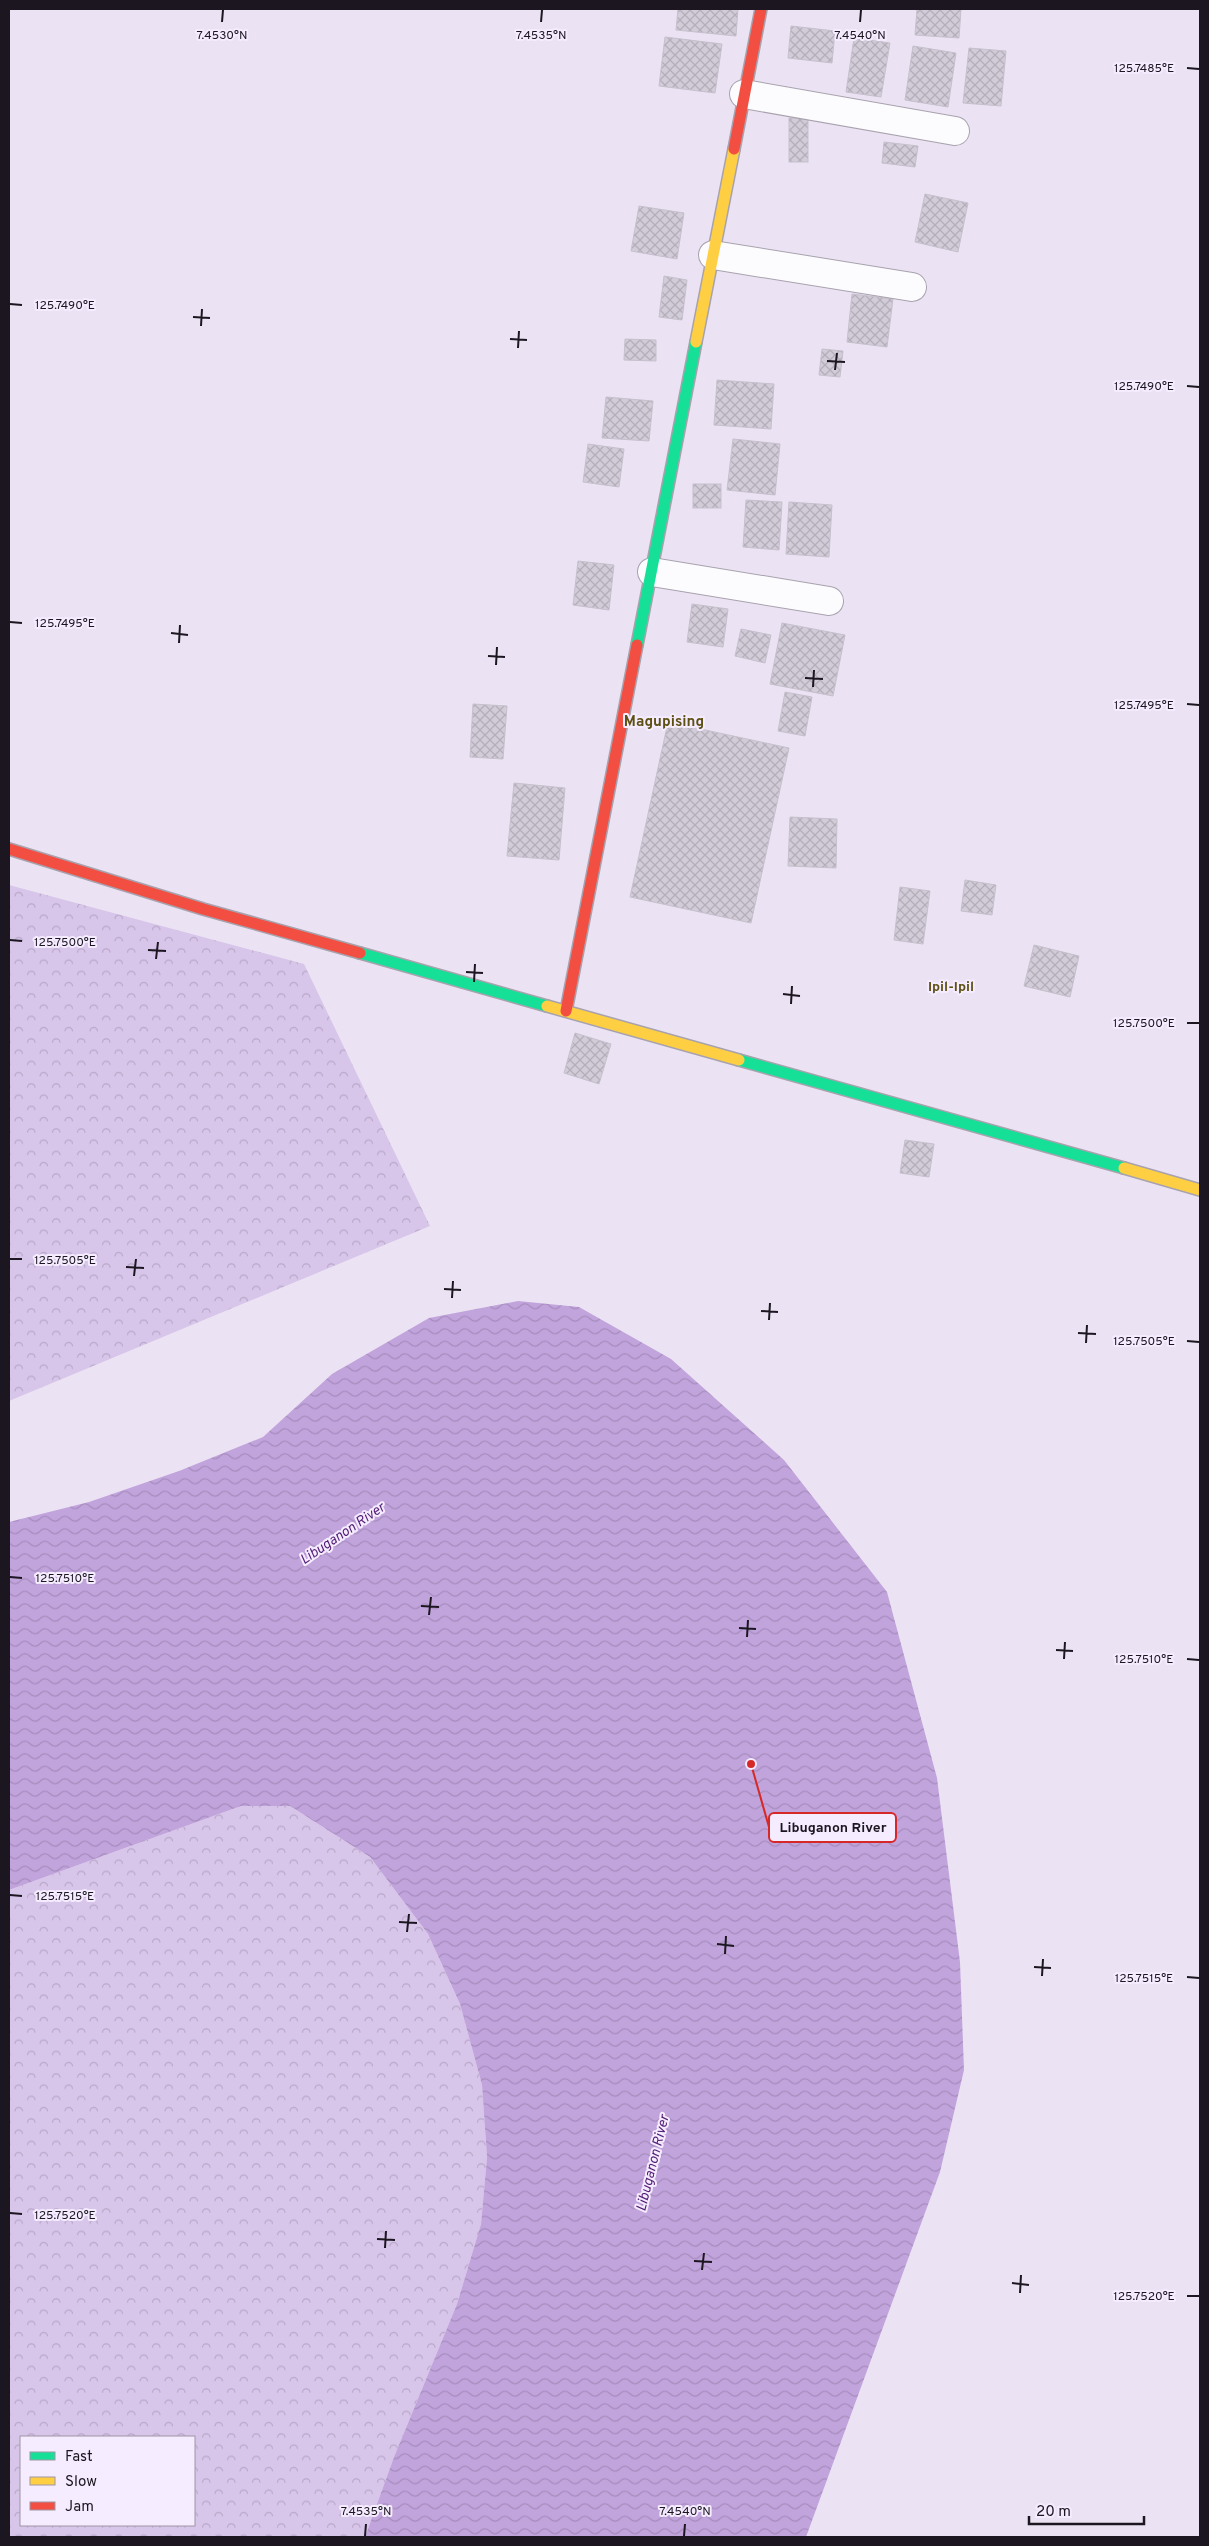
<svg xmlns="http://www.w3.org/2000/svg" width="1209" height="2546" font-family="Overpass,sans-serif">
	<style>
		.forest { fill: url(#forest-crowns); fill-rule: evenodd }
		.water { fill: url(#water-waves) }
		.building { fill: url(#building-cross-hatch); stroke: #c6bfcc }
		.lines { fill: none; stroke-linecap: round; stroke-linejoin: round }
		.street-casing { stroke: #a8a2ae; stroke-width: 30 }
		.fast-casing { stroke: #a8a2ae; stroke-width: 14 }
		.slow-casing { stroke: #a8a2ae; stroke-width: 14 }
		.jam-casing { stroke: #a8a2ae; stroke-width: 14 }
		.street { stroke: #fcfbfd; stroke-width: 28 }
		.fast { stroke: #16e098; stroke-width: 11 }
		.slow { stroke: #ffcf43; stroke-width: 11 }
		.jam { stroke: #f24e42; stroke-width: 11 }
		.ticks { fill: none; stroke: #1b1620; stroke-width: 2 }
		.labels { text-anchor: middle; stroke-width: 4; stroke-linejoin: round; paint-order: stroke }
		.neighbourhood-label { font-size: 14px; font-weight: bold; fill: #5c5012; stroke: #f5ecff }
		.water-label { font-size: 14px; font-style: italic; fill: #521d75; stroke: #f5ecff }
		.quarter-label { font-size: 15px; font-weight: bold; fill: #5c5012; stroke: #f5ecff }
		.ticks-label { font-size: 12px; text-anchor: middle; fill: #1b1620; stroke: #f5ecff; stroke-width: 4; stroke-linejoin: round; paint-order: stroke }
		.leader { fill: none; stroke: #d62828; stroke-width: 2 }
		.callout-dot { fill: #d62828; stroke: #f5ecff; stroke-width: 2 }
		.callout { fill: #f5ecff; stroke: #d62828; stroke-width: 2 }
		.callout-label { font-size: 14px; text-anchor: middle; font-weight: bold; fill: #1b1620 }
	</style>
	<defs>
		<pattern id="forest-crowns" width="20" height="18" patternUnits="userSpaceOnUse" patternTransform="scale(1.25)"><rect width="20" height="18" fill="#d8c5ea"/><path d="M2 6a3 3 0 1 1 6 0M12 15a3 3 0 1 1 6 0" fill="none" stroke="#b9a8c8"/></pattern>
		<pattern id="water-waves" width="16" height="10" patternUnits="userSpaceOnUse" patternTransform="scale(1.25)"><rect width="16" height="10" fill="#c2a4dd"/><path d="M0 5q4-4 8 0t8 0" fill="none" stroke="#a68cbd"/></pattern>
		<pattern id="building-cross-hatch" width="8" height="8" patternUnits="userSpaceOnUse" patternTransform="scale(1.25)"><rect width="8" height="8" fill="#d2ccd9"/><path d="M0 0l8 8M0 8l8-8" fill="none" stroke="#b4aeba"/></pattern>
	</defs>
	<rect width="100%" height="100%" fill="#ebe3f3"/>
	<g class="forest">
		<polygon points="9,885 304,964 430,1226 9,1401"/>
		<path d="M241,1806H290L370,1857L428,1934L460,2004L482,2085L487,2157L481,2224L457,2304L394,2457L365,2537H9V1890ZM21,2437H194V2525H21Z"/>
	</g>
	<polygon class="water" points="518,1301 579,1307 671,1359 784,1460 887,1592 937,1778 960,1962 964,2070 940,2172 806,2537 365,2537 394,2457 457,2304 481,2224 487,2157 482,2085 460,2004 428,1934 370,1857 290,1806 241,1806 9,1890 9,1522 89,1502 179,1471 263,1437 332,1374 429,1318"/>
	<g class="building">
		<polygon points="678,9 738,9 736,36 676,30"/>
		<polygon points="917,9 961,9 959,38 915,35"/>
		<polygon points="791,26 835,31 832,63 788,58"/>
		<polygon points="665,37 722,44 715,93 659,86"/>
		<polygon points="854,38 890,43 881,97 846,92"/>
		<polygon points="913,46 956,53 948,107 905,100"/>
		<polygon points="969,48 1006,51 1001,106 963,103"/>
		<rect x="789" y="118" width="19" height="44"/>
		<polygon points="884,142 918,146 915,167 882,163"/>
		<polygon points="925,194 968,203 958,252 915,242"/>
		<polygon points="639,206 684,213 677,259 631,251"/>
		<polygon points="664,276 687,280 682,320 659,317"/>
		<polygon points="852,294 893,299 887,347 847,342"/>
		<polygon points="625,339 656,340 656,361 624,360"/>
		<polygon points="822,349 843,351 840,377 819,375"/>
		<polygon points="717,380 774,384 771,429 714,425"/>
		<polygon points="606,397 653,401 649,441 602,438"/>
		<polygon points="733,439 780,444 775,495 727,490"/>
		<polygon points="588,444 624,449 619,487 583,482"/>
		<rect x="693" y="484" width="28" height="24"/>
		<polygon points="746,500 782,502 779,550 743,547"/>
		<polygon points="789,502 832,505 829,557 786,554"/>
		<polygon points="578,561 614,565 609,610 573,605"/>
		<polygon points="692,604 728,609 723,647 687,642"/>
		<polygon points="782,623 845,635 833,696 770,684"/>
		<polygon points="741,629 771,635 765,663 735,656"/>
		<polygon points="785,692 812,697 805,736 778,731"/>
		<polygon points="473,704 507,706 503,759 470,757"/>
		<polygon points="668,722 789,748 751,923 630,897"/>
		<polygon points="514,783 565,788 559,860 507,856"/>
		<polygon points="790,817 837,819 836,868 788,866"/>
		<polygon points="965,880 996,885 992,915 961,911"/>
		<polygon points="900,887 930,891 923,944 894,940"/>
		<polygon points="1034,945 1079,956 1070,997 1024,986"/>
		<polygon points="575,1033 611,1044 599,1084 564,1073"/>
		<polygon points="905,1140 934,1144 929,1177 900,1173"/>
	</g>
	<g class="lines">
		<g class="street-casing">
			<g id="street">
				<polyline points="744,94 955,131"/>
				<polyline points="713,255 912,287"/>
				<polyline points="652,572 829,601"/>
			</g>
		</g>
		<g class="fast-casing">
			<g id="fast">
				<polyline points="637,645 696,342"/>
				<polyline points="360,953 547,1006"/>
				<polyline points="739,1060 1124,1168"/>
			</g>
		</g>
		<g class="slow-casing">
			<g id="slow">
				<polyline points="696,342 734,149"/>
				<polyline points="547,1006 739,1060"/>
				<polyline points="1124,1168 1200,1190"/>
			</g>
		</g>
		<g class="jam-casing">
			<g id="jam">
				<polyline points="734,149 761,9"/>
				<polyline points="9,849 203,909 360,953"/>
				<polyline points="566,1011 637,645"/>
			</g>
		</g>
		<use href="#street" class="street"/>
		<use href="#fast" class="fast"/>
		<use href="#slow" class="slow"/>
		<use href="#jam" class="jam"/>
	</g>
	<path class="ticks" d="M222,22L223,10M541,22L542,10M860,22L861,10M1187,68L1199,69M10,304L22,305M193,317L210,318M201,326L202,309M510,339L527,340M518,348L519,331M827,361L845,362M835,370L837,353M1187,386L1199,387M10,622L22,623M171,633L188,635M179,643L180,625M488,656L505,657M496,665L497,647M805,678L823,679M813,687L814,670M1187,704L1199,705M10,940L22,941M148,950L166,951M156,959L158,942M466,972L483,973M474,982L475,964M783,994L800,996M791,1004L792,986M1187,1023H1199M10,1259H22M126,1267L144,1268M134,1276L136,1259M444,1289L461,1290M452,1298L453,1281M761,1311L778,1312M769,1320L770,1303M1078,1333L1096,1334M1187,1341L1199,1342M1086,1343L1087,1325M10,1577L22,1578M421,1606L439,1607M429,1615L431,1597M739,1628L756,1629M747,1637L748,1620M1056,1650L1073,1651M1064,1659L1065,1642M1187,1659L1199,1660M10,1895L22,1896M399,1922L417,1923M407,1932L409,1914M717,1944L734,1946M725,1954L726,1936M1034,1967L1051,1968M1042,1976L1043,1959M1187,1977L1199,1978M10,2213L22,2214M377,2239L395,2240M385,2248L386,2231M694,2261L712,2262M702,2270L704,2253M1012,2283L1029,2285M1020,2293L1021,2275M1187,2296H1199M365,2536L366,2524M684,2536L685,2524"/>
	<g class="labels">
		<g class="neighbourhood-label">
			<text x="951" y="991">Ipil-Ipil</text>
		</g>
		<g class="water-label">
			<text transform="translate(342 1533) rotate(-34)" y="5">Libuganon River</text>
			<text transform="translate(652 2163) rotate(-76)" y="5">Libuganon River</text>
		</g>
		<g class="quarter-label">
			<text x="664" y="726">Magupising</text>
		</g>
	</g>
	<g class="ticks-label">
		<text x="222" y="39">7.4530°N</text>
		<text x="541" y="39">7.4535°N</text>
		<text x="860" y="39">7.4540°N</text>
		<text x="1144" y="72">125.7485°E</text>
		<text x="65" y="309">125.7490°E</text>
		<text x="1144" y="390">125.7490°E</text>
		<text x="65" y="627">125.7495°E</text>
		<text x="1144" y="709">125.7495°E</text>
		<text x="65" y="946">125.7500°E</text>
		<text x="1144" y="1027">125.7500°E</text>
		<text x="65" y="1264">125.7505°E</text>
		<text x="1144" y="1345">125.7505°E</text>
		<text x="65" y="1582">125.7510°E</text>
		<text x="1144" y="1663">125.7510°E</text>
		<text x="65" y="1900">125.7515°E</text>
		<text x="1144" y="1982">125.7515°E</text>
		<text x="65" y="2219">125.7520°E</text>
		<text x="1144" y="2300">125.7520°E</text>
		<text x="366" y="2515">7.4535°N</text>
		<text x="685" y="2515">7.4540°N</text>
	</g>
	<path class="leader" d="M751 1764L769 1827"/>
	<circle class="callout-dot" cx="751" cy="1764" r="5"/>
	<rect class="callout" x="769" y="1813" width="127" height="29" rx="5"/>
	<g class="callout-label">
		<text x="833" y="1832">Libuganon River</text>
	</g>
	<rect width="1209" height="2546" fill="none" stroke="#1b1620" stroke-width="20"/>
	<rect x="20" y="2436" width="175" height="90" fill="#f5ecff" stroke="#9e96a6"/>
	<rect x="30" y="2452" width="25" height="8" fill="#16e098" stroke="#9e96a6"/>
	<text x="65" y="2461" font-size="15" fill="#1b1620">Fast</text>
	<rect x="30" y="2477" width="25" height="8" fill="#ffcf43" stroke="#9e96a6"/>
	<text x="65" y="2486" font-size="15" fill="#1b1620">Slow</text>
	<rect x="30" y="2502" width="25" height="8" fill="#f24e42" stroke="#9e96a6"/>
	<text x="65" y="2511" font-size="15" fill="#1b1620">Jam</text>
	<path d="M1029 2516v8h115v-8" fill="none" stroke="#1b1620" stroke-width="2.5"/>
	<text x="1036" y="2516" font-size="15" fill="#1b1620" stroke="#f5ecff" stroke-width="4" paint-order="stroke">20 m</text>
</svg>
